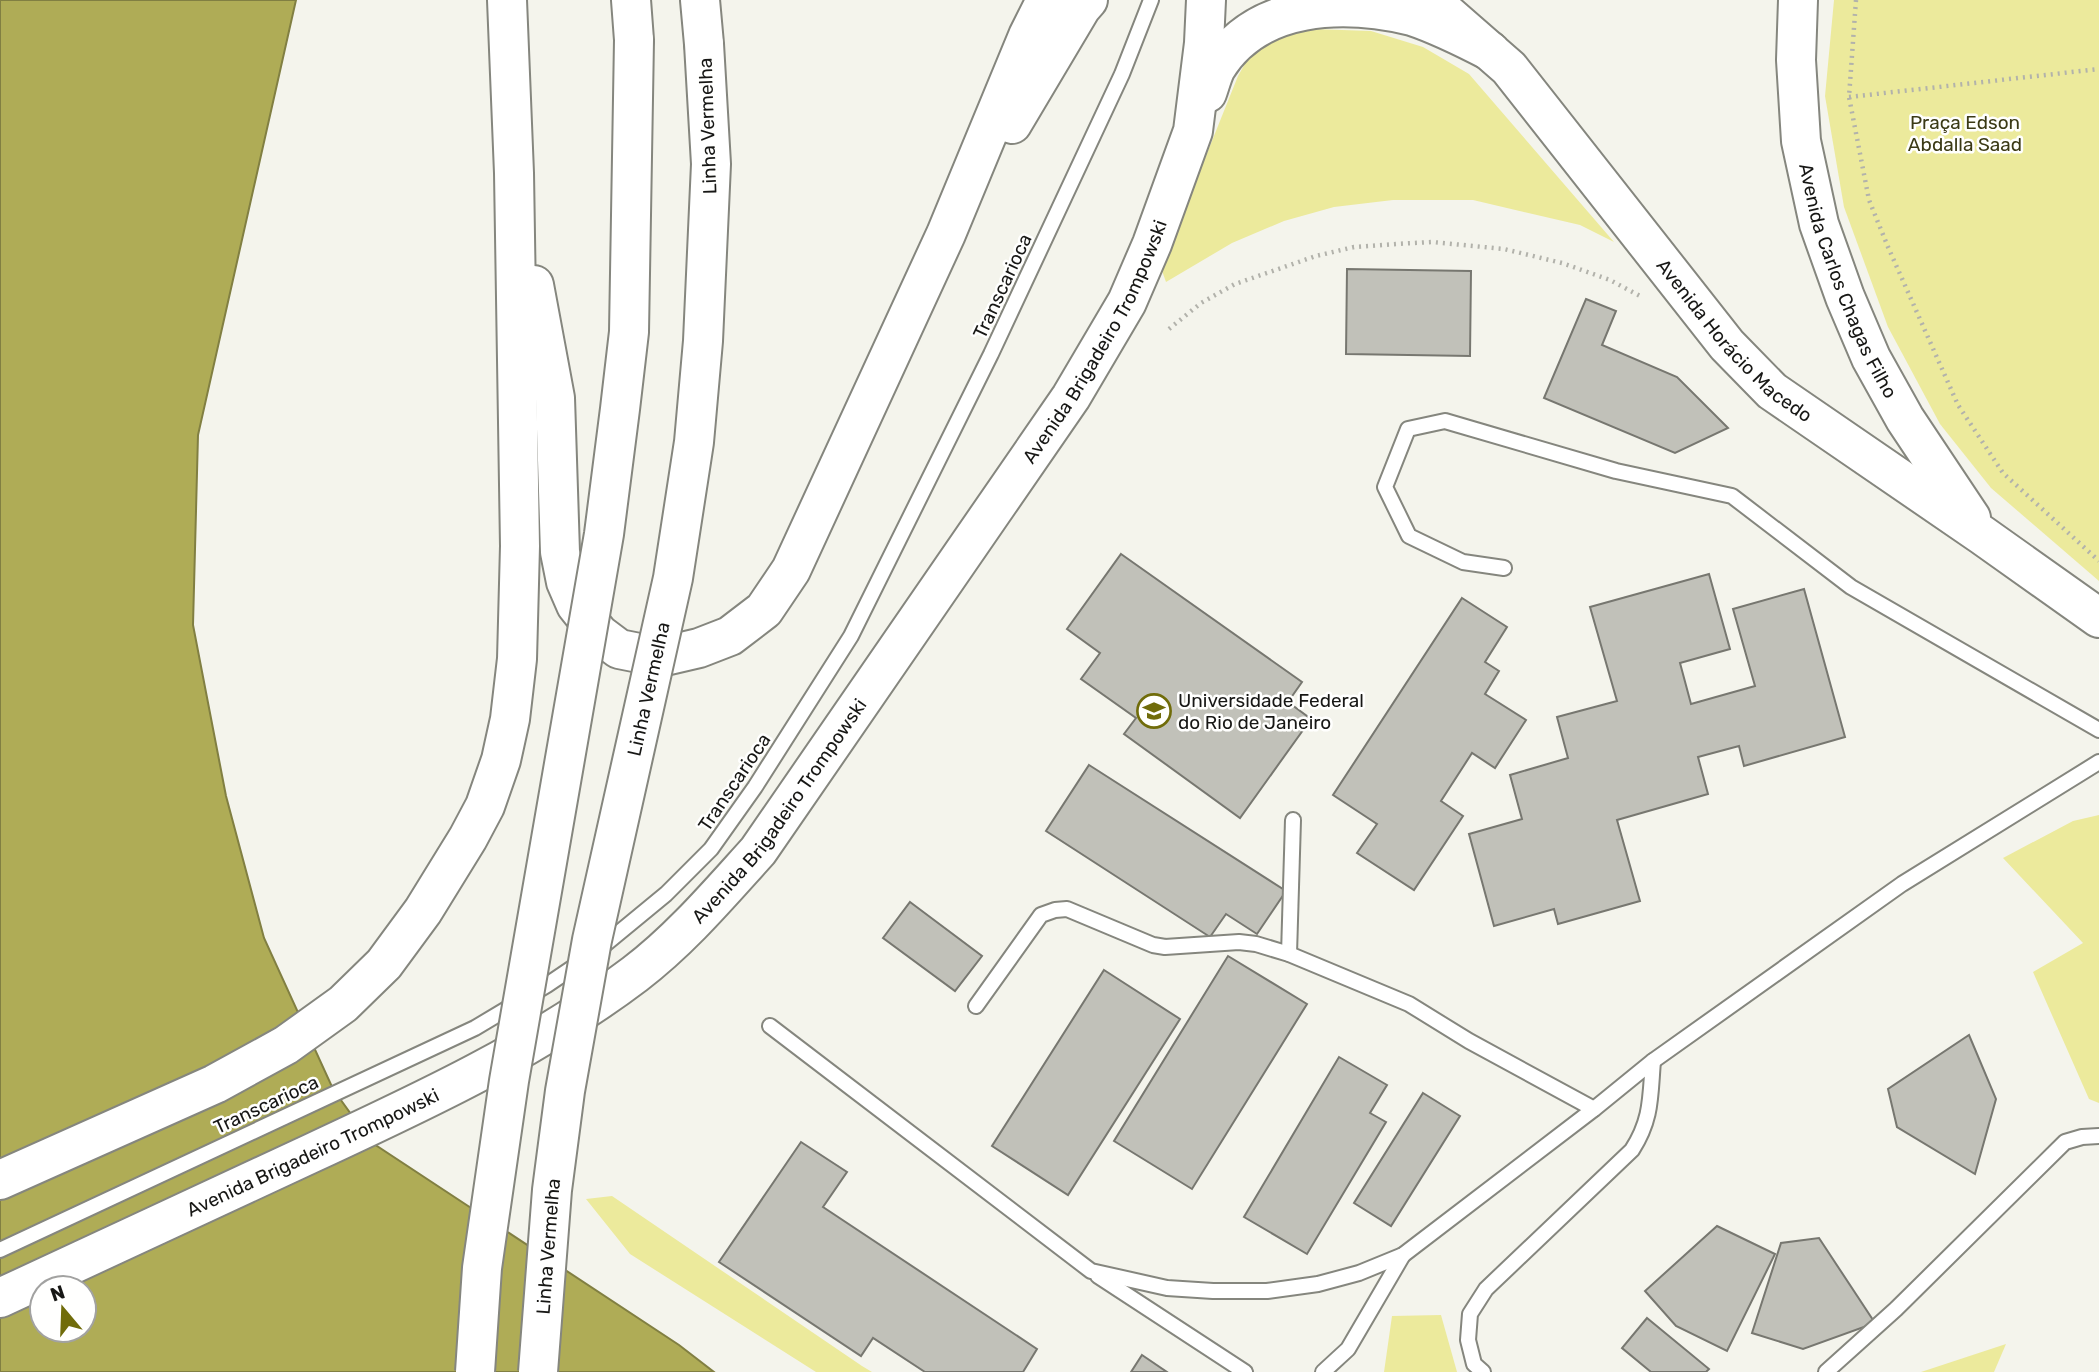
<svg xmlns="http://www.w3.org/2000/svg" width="2099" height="1372" font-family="Rubik,sans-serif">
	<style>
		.green { fill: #ecea9c }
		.water { fill: #afac56; stroke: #817f42; stroke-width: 2; fill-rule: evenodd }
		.building { fill: #c1c1b9; stroke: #777770; stroke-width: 2 }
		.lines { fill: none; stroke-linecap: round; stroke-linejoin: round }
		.lane-casing { stroke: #85867e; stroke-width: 18 }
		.secondary-casing { stroke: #85867e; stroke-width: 42 }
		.highway-casing { stroke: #85867e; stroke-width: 42 }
		.path { stroke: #b2b2ab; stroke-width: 4.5; stroke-dasharray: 2 5; stroke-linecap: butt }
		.lane { stroke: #fff; stroke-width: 14 }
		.secondary { stroke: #fff; stroke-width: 38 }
		.highway { stroke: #fff; stroke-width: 38 }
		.highway-bridge-casing { stroke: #85867e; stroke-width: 42; stroke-linecap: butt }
		.highway-bridge { stroke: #fff; stroke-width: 38 }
		.labels { text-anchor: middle; stroke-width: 5; stroke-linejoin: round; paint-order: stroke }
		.park-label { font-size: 19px; fill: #3b3a15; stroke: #fffffe }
		.street-label { font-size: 19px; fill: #171715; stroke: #fffffe }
		.poi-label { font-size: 19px; fill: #171715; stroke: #fffffe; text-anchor: start }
	</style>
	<rect width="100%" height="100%" fill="#f4f4ec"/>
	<g class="green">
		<polygon points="1834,0 2099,0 2099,581 1991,488 1940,424 1888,327 1844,207 1825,96"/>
		<polygon points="1313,29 1371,31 1423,47 1469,74 1614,242 1580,225 1473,200 1393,200 1334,207 1284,221 1232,243 1166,282 1161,268 1238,76 1254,48 1274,36"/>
		<polygon points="2099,815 2099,1103 2089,1099 2033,972 2083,943 2003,858 2073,821"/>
		<polygon points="612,1196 862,1366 872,1372 816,1372 630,1254 586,1199"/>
		<polygon points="1441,1315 1457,1372 1384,1372 1392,1316"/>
		<polygon points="2006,1344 1994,1372 1921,1372"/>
	</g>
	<path class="water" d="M0,0H296L198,435L193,625L226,796L264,938L333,1089L371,1142L679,1345L714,1372H0ZM42,1288H84V1330H42Z"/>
	<g class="building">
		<polygon points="1347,269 1471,271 1470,356 1346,354"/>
		<polygon points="1586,299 1616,311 1602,345 1677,377 1728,428 1675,453 1544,398"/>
		<polygon points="1121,554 1302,682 1288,702 1311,719 1240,818 1124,734 1136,718 1081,679 1100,653 1067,629"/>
		<polygon points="1709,574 1730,649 1680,663 1691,704 1755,686 1733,609 1804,589 1845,737 1744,766 1739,746 1698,757 1708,794 1617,820 1640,901 1558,924 1554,909 1494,926 1469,834 1522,819 1510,775 1568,758 1557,717 1617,701 1590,607"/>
		<polygon points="1462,598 1507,627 1485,662 1499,671 1485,694 1526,720 1495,768 1472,753 1441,801 1463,816 1414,890 1357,853 1377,824 1333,795"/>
		<polygon points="1089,765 1286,891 1257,934 1226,914 1210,937 1046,831"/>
		<polygon points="910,902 982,956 955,991 883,938"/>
		<polygon points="1228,956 1307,1004 1192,1189 1114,1141"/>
		<polygon points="1104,970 1180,1019 1068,1195 992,1146"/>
		<polygon points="1969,1035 1996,1099 1975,1174 1897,1127 1888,1089"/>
		<polygon points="1339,1057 1387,1085 1370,1113 1386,1122 1307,1254 1244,1217"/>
		<polygon points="1423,1093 1460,1116 1391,1226 1354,1203"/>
		<polygon points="801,1142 847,1172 823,1207 1037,1349 1023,1372 925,1372 873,1338 861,1356 719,1262"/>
		<polygon points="1717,1226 1775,1254 1727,1351 1676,1326 1645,1291"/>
		<polygon points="1819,1238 1875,1323 1803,1349 1752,1333 1781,1243"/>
		<polygon points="1647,1318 1709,1369 1706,1372 1651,1372 1622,1348"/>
		<polygon points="1142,1355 1167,1372 1131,1372"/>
	</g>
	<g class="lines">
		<g class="lane-casing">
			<g id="lane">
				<polyline points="1504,568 1463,562 1409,536 1385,487 1408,429 1445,421 1616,471 1732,496 1851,587 2099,730"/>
				<polyline points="598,950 666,894 711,849 755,787 851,636 991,354 1122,74 1151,0"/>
				<polyline points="1289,954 1293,820"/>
				<polyline points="976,1006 1041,915 1055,910 1067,909 1153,945 1165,947 1239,942 1256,944 1289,954 1409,1004 1469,1041 1594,1109"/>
				<polyline points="770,1026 1091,1271 1167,1288 1213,1291 1267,1291 1318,1284 1359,1273 1403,1255 1594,1109 1653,1061 1902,884 2099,762"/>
				<polyline points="0,1250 475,1028 547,985 581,962"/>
				<polyline points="1098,1276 1245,1372"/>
				<polyline points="1323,1372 1348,1349 1403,1255"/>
				<path d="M1483,1372L1474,1364L1468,1340L1470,1314L1486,1289L1632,1150C1652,1119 1650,1097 1653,1061"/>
				<polyline points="1826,1372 1896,1309 2065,1142 2082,1137 2099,1136"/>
			</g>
		</g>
		<g class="secondary-casing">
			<g id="secondary">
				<path id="s1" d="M1431,0L1509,68L1727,345L1772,391L1982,535L2099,618"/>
				<path id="s2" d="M1798,0L1796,60L1801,141L1819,224L1845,297L1871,358L1905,419L1971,518"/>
			</g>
		</g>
		<g class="highway-casing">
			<g id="highway">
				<polyline points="631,0 634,40"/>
				<polyline points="700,0 704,44"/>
				<path d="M1207,93C1210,85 1212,76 1216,68C1257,1 1344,0 1412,16C1439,25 1465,38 1490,51"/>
				<polyline points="1012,124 1081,8 1088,0"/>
				<polyline points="534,285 555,398 560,552 566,582 576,605 599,634 619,649 644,654 669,655 699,648 730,636 764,610 791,570 946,234 1028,36 1046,0"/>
				<polyline points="0,1180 215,1084 286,1045 343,1004 384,964 423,911 468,838 485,806 501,760 510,719 517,659 520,546 514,173 507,0"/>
				<path id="s3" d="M0,1298C104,1250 208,1201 312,1153C424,1101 536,1049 635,974C681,939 719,894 758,851L1071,397L1127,302L1152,244L1193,131L1204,43L1206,0"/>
			</g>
		</g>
		<g class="path">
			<polyline points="1856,0 1849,97 1869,200 1888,247 1958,405 2003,473 2099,561"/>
			<polyline points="1849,97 2099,69"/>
			<polyline points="1169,329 1201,303 1235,284 1316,256 1354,247 1396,244 1432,242 1504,249 1562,263 1610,280 1640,296"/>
		</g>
		<use href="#lane" class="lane"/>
		<use href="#secondary" class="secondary"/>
		<use href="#highway" class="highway"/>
		<g class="highway-bridge-casing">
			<g id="highway-bridge">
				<polyline points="475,1372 482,1268 509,1081 604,534 620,409 629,332 634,40"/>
				<path id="s4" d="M538,1372L552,1190L565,1091L592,940L673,578L694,442L703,341L711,164L704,44"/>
			</g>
		</g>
		<use href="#highway-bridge" class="highway-bridge"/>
	</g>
	<defs>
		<g id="university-ring" transform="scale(1.75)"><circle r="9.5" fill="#fffffe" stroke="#706c0a" stroke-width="1.5"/><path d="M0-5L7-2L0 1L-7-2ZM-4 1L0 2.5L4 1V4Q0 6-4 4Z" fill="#706c0a"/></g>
	</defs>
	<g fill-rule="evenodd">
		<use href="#university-ring" x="1154" y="711"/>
	</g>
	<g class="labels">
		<g class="park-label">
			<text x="1965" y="129">Praça Edson<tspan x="1965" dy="22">Abdalla Saad</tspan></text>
		</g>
		<g class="street-label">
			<text transform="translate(707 126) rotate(-92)" y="7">Linha Vermelha</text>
			<text dy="7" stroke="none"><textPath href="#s2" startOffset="289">Avenida Carlos Chagas Filho</textPath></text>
			<text transform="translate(1002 286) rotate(-65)" y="7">Transcarioca</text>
			<text dy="7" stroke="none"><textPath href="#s1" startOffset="458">Avenida Horácio Macedo</textPath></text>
			<text dy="7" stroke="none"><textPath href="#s3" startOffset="1500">Avenida Brigadeiro Trompowski</textPath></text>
			<text dy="7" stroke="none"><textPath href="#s4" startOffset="693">Linha Vermelha</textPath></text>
			<text transform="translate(734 782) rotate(-56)" y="7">Transcarioca</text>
			<text dy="7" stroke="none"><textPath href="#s3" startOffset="933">Avenida Brigadeiro Trompowski</textPath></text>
			<text transform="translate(266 1104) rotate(-25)" y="7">Transcarioca</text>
			<text dy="7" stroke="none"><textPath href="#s3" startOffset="345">Avenida Brigadeiro Trompowski</textPath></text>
			<text dy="7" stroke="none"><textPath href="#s4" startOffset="126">Linha Vermelha</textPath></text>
		</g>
		<g class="poi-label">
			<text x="1178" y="707">Universidade Federal<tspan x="1178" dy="22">do Rio de Janeiro</tspan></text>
		</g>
	</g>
	<g transform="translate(63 1309) rotate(341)"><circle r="33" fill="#fffffe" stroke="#a2a2a1" stroke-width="2"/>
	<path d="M0-5L12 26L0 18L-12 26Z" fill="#706c0a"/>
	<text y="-10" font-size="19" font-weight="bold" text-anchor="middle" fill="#171715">N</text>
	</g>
</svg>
